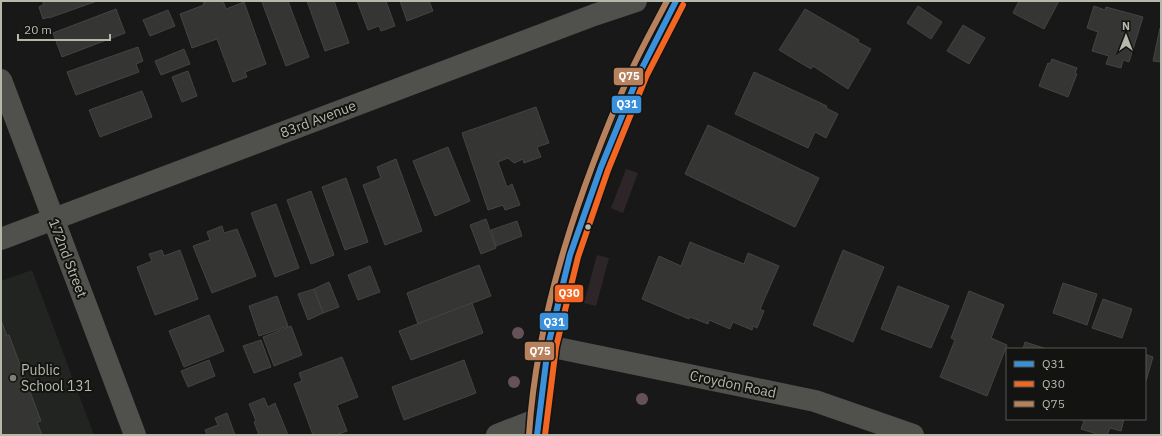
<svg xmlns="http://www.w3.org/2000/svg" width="1162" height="436" font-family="'IBM Plex Sans',sans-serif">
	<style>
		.built { fill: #222422 }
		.green { fill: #2e2528 }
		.building { fill: #353634; stroke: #444440 }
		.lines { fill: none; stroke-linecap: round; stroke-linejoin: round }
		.minor { stroke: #50514c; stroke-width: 22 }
		.bus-1-casing { stroke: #131412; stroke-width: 9 }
		.bus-2-casing { stroke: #131412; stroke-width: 9 }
		.bus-3-casing { stroke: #131412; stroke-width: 9 }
		.bus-1 { stroke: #3a90db; stroke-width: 6 }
		.bus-2 { stroke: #f26522; stroke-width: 6 }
		.bus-3 { stroke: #b6815c; stroke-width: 6 }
		.tree { fill: #65515a }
		.bus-dot { fill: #b6b9a9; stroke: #131412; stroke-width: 1.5 }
		.poi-dot { fill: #7f8176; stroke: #131412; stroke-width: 1.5 }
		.labels { text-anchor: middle; stroke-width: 4; stroke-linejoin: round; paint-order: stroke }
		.street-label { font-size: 14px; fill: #b6b9a9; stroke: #131412 }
		.poi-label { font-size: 14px; fill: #b6b9a9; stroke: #131412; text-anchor: start }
		.line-badge { stroke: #131412; stroke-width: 1.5 }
		.badge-label { font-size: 11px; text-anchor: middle; font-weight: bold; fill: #fff }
	</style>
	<rect width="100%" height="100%" fill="#181818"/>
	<polygon class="built" points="32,270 94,435 1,435 1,281"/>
	<g class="green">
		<polygon points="626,169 638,173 623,213 611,208"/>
		<polygon points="597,255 609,258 596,306 584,303"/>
	</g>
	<g class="building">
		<polygon points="42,1 97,1 49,18 49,17 43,19 39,7 44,4"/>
		<polygon points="209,1 223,1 226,9 244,2 266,64 245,72 247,77 233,82 217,39 192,48 180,14 204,5 203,3"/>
		<polygon points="266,1 288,1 309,57 286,66 262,2"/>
		<polygon points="307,1 334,1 349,43 325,51"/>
		<polygon points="357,1 386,1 395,26 381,31 379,26 368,30"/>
		<polygon points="400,1 429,1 433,11 407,21"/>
		<polygon points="1019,1 1059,1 1044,29 1013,13"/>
		<polygon points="918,6 942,22 931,39 907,23"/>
		<polygon points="1094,6 1105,10 1106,7 1143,17 1129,62 1123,60 1121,68 1106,64 1109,56 1092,51 1098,32 1087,28"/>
		<polygon points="116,9 125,33 62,57 53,33"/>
		<polygon points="805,9 859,40 858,42 871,49 848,89 813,66 811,69 779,50"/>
		<polygon points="168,10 175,26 150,36 143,20"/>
		<polygon points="963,25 985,38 969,64 947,51"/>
		<polygon points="1160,28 1161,28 1161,62 1153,61"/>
		<polygon points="138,47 143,61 136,64 139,72 76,95 67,72"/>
		<polygon points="184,49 190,64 161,75 155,61"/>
		<polygon points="1052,59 1077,68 1075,73 1077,74 1068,97 1039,86 1048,63 1050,64"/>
		<polygon points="188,71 197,96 182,102 172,77"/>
		<polygon points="754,72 827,106 826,108 838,114 826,138 815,132 808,148 735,114"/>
		<polygon points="142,91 152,117 100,137 89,110"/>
		<polygon points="536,107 549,143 537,147 541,157 524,163 523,159 514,163 508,158 498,162 507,187 512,184 520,205 505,210 503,205 488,210 462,133"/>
		<polygon points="708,125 819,178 795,227 685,174"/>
		<polygon points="448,147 470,201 435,216 413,161"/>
		<polygon points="396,159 422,231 385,245 363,185 381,178 377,167"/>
		<polygon points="346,178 368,242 345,250 322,187"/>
		<polygon points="311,191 334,255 311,264 287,200"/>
		<polygon points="276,204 299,268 275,277 251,213"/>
		<polygon points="486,219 496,248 481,254 470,225"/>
		<polygon points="517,221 522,236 496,246 491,230"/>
		<polygon points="222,226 224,233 237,229 256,276 212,293 193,246 210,240 207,232"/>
		<polygon points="690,242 744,264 748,253 779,266 760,309 764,311 757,328 753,326 752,330 733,322 730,329 709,320 708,324 690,317 689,319 642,299 659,256 681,266"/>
		<polygon points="162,250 164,256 180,250 198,299 155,315 137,267 152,261 149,254"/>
		<polygon points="843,250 884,267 853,342 813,325"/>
		<polygon points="479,265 491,296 418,324 407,293"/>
		<polygon points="370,266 380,292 358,300 348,275"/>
		<polygon points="329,282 339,307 323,313 314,289"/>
		<polygon points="1063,283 1097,294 1087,325 1053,313"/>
		<polygon points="898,286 949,306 931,348 881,329"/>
		<polygon points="314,289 323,313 308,320 298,294"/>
		<polygon points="969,291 1004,305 991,338 1007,345 987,396 940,377 955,340 951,338"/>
		<polygon points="277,296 288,326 259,336 249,306"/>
		<polygon points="1103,299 1132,309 1122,338 1092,328"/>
		<polygon points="472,303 483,333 411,360 399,331"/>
		<polygon points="209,315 224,351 184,367 169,331"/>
		<polygon points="1,320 7,336 9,335 41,421 37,422 42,435 1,435"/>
		<polygon points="291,326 302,355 274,366 263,337"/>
		<polygon points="261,340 271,367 254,373 243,346"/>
		<polygon points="1025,342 1047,349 1023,349"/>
		<polygon points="1145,354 1153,357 1146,381 1145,380"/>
		<polygon points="342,357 358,397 337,405 347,431 336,435 313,435 294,384 302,381 299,373"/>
		<polygon points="209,360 215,376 188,387 181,371"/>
		<polygon points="464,360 476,393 404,420 392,387"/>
		<polygon points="264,398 268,407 275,403 288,435 259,435 254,422 256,421 249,404"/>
		<polygon points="227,413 235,435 207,435 205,430 218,425 215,418"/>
		<polygon points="1079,419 1124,419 1121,431 1110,428 1107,435 1100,435 1081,429 1084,421"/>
	</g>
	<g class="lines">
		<g class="minor">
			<polyline points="1,80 135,435"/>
			<polyline points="1,239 594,15 636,1"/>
			<polyline points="548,346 815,401 913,435"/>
			<polyline points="497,435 538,419"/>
			<polyline points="537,435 538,419 548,346 570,255 601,167 639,74 676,1"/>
		</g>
		<g class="bus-1-casing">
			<polyline id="bus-1" points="537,435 548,346 570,255 601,167 639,74 676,1"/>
		</g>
		<g class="bus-2-casing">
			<polyline id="bus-2" points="545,435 556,347 578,257 608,170 646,77 683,5"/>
		</g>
		<g class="bus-3-casing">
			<path id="bus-3" d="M529,435C537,309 581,185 631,71C642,47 655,24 667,1"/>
		</g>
		<use href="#bus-1" class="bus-1"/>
		<use href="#bus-2" class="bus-2"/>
		<use href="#bus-3" class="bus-3"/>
	</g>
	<g class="tree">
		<circle cx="518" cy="333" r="6"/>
		<circle cx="514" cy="382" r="6"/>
		<circle cx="642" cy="399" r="6"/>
	</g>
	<circle class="bus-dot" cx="588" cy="227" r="3.5"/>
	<circle class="poi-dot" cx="13" cy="378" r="4"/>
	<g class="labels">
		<g class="street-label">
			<text transform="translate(318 119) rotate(-21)" y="5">83rd Avenue</text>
			<text transform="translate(68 258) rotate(69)" y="5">172nd Street</text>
			<text transform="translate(733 384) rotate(12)" y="5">Croydon Road</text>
		</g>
		<g class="poi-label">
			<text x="21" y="375">Public<tspan x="21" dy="16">School 131</tspan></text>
		</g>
	</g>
	<g class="line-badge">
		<rect x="613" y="67" width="31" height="19" rx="4" fill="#b6815c"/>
		<rect x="611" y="95" width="31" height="19" rx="4" fill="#3a90db"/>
		<rect x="554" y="284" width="30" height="19" rx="4" fill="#f26522"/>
		<rect x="539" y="312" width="30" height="19" rx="4" fill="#3a90db"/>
		<rect x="524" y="341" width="31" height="20" rx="4" fill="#b6815c"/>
	</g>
	<g class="badge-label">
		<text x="629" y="80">Q75</text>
		<text x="627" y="108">Q31</text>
		<text x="569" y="297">Q30</text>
		<text x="554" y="326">Q31</text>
		<text x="540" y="355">Q75</text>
	</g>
	<rect width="1162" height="436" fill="none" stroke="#b6b9a9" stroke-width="4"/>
	<rect x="1006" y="348" width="140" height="72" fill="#131412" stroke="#54564e"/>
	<rect x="1014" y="361" width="20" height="6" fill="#3a90db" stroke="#54564e"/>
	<text x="1042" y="368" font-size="12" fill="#b6b9a9">Q31</text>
	<rect x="1014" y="381" width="20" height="6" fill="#f26522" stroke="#54564e"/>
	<text x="1042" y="388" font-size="12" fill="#b6b9a9">Q30</text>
	<rect x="1014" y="401" width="20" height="6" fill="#b6815c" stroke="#54564e"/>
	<text x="1042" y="408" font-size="12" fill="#b6b9a9">Q75</text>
	<g transform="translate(1126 36)" stroke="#131412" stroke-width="3" paint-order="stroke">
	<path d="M0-3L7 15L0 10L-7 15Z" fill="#b6b9a9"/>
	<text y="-6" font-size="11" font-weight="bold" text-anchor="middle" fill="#b6b9a9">N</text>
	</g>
	<path d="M18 34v6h92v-6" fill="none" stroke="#b6b9a9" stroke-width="2"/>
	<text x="24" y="34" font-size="12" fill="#b6b9a9" stroke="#131412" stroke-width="3" paint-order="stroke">20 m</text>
</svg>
